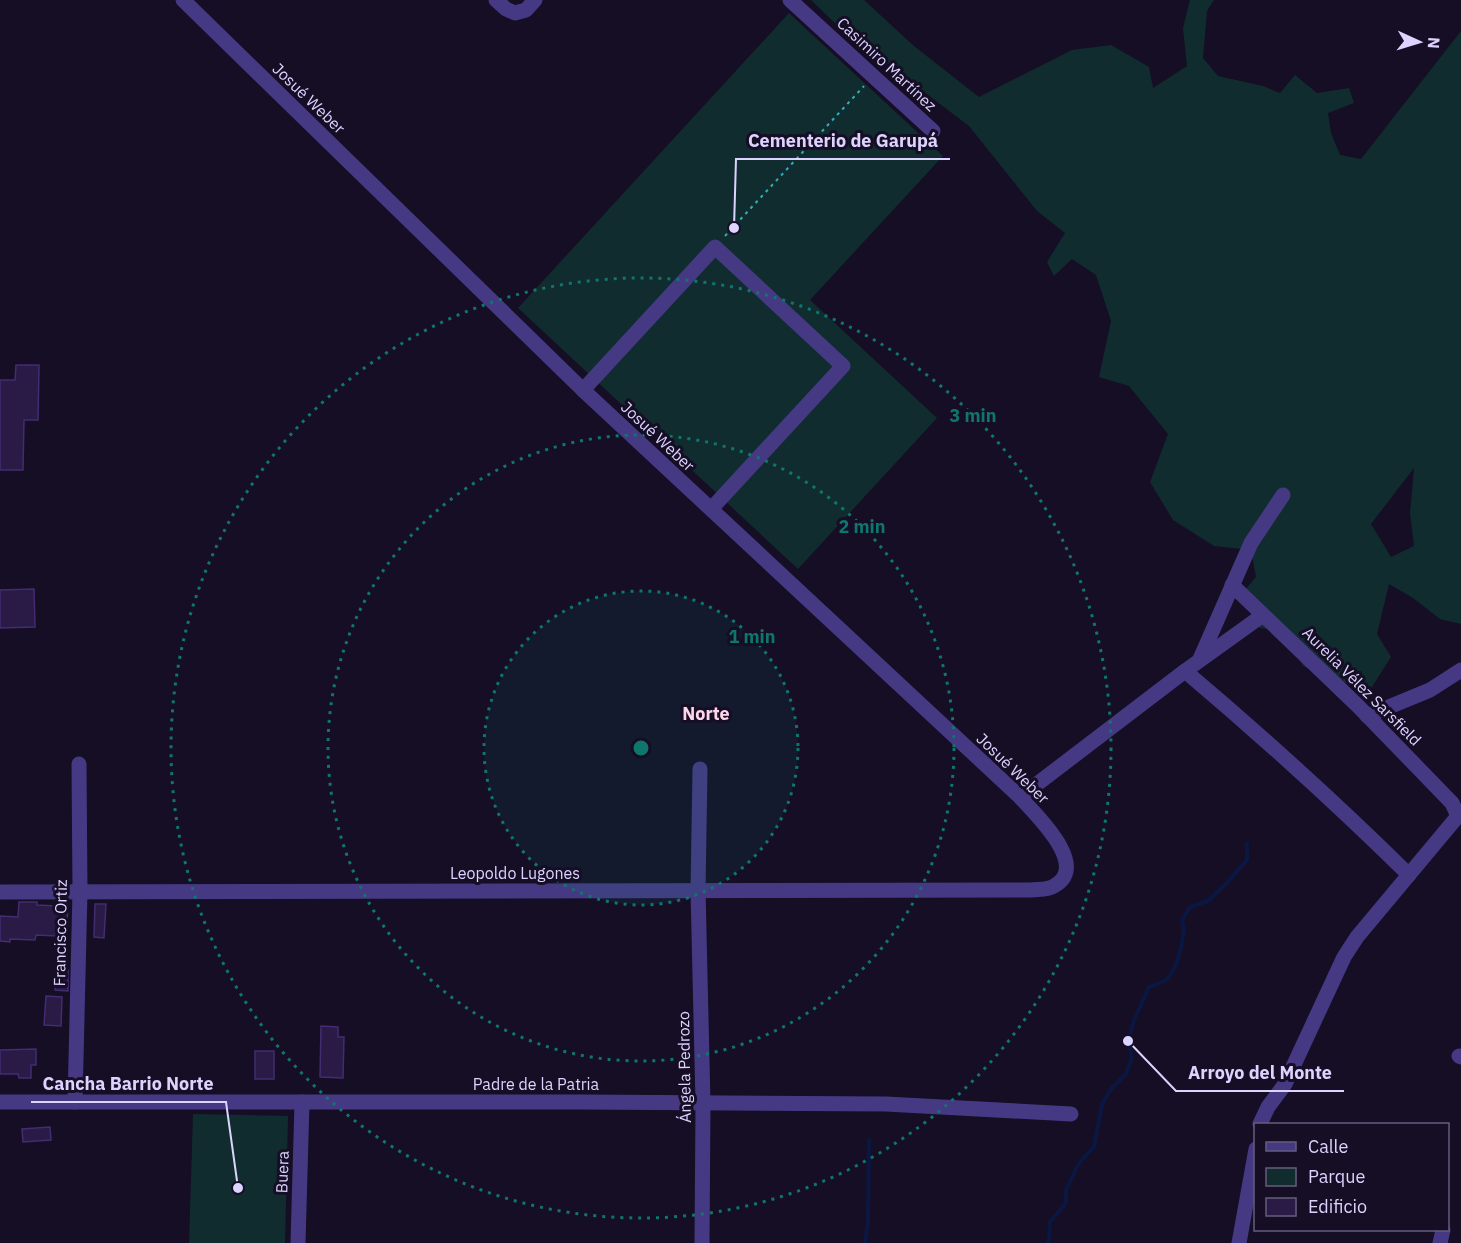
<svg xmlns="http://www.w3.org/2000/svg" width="1461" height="1243" font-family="'IBM Plex Sans',sans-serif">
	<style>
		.green { fill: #112c2f; fill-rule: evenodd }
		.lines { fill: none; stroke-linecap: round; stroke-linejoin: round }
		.stream { stroke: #0a1743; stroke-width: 4 }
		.building { fill: #291a46; stroke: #432c72; stroke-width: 1.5 }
		.path { stroke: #2eaeb8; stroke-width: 2; stroke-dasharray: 3 4.5; stroke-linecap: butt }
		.minor { stroke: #463984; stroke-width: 15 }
		.ring { fill: none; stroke: #0f766e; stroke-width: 3; stroke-dasharray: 3 6 }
		.labels { text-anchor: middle; stroke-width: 6; stroke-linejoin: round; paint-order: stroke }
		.street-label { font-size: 16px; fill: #ddd3ff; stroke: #150e25 }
		.neighbourhood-label { font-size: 18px; font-weight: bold; fill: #ffd5ea; stroke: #150e25 }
		.centre { fill: #0f766e; stroke: #150e25; stroke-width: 3 }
		.ring-label { font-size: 18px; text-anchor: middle; font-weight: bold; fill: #0f766e; stroke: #150e25; stroke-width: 6; stroke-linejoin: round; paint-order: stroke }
		.leader { fill: none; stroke: #ddd3ff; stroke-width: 2 }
		.callout-dot { fill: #ddd3ff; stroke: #150e25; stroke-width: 2 }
		.callout-label { font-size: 18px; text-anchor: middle; font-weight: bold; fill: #ddd3ff; stroke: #150e25; stroke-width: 6; stroke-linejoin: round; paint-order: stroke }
	</style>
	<rect width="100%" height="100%" fill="#150e25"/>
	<g class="green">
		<path d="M811,0H864L914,46L979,97L1072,50L1111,45L1149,67L1153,88L1187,66L1183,28L1190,0H1214L1207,11L1203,58L1218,76L1263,86L1280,93L1295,75L1317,93L1349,88L1354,103L1328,113L1331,133L1340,155L1361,159L1461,31V624L1440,619L1413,598L1389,584L1377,634L1391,657L1372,687L1339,682L1303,666L1283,631L1260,628L1240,596L1256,577L1251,550L1214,546L1173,520L1150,482L1168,434L1129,386L1099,377L1111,321L1096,275L1072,259L1054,276L1047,262L1065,233L1037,211L969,126L841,29ZM1414,468L1410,513L1414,546L1391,557L1371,524Z"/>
		<polygon points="789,13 943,156 810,300 937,418 798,569 518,308"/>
		<polygon points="193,1114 288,1116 285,1243 189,1243"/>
	</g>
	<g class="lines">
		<g class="stream">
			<polyline points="865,1243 868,1221 869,1140"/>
			<path d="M1048,1243L1050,1231L1049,1223L1066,1203V1190L1079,1163L1094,1147L1102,1104L1111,1089L1126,1074L1132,1057L1128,1041L1134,1020L1149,987C1155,985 1162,983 1167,979C1177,970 1187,932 1182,920L1190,907L1208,901L1227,883L1247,860V843"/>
		</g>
	</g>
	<g class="building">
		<polygon points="16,365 39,365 38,420 24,420 23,470 0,470 0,380 15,380"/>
		<polygon points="34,589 35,627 0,628 0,590"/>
		<polygon points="19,902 37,902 37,905 57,906 57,902 68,902 67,926 58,926 57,936 36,935 35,940 10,939 10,942 0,941 0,916 18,917"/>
		<polygon points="95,904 106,904 104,938 94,937"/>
		<polygon points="56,970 68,970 68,991 55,990"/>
		<polygon points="46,996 62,997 61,1026 44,1025"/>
		<polygon points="321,1026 338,1027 338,1037 344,1037 343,1078 320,1077"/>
		<polygon points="36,1049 36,1065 31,1065 31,1078 19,1078 18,1074 0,1074 0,1050"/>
		<rect x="255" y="1051" width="19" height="28"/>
		<polygon points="50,1127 51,1140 23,1142 22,1129"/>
	</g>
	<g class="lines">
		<polyline class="path" points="725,236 864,86"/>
		<g class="minor">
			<polyline points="496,0 506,9 515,13 526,10 535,0"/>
			<polyline points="790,0 933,131"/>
			<polyline points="583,390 715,247 843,366 711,509"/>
			<polyline points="1232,585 1358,706 1452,803 1458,816 1461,816"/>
			<polyline points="1200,659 1251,543 1283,495"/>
			<path d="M1185,671C1263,737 1336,803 1409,875"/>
			<polyline points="1367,716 1430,690 1461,670"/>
			<polyline points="700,769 698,890 703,1103 702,1243"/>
			<polyline points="1020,797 1185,671 1263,615"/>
			<path d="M0,892L1031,890C1038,889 1048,890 1054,886C1091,866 1035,814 1020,797L583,390L183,0"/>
			<polyline points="1459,1056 1461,1057"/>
			<polyline points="0,1102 584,1102 886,1104 1071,1114"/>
			<polyline points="75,1102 80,891 79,764"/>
			<polyline points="1260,1124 1268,1107 1285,1084 1344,957 1357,937 1458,816"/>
			<polyline points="298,1243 302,1102"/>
			<polyline points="1239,1243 1256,1149"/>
			<polyline points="1440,1243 1443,1230"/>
		</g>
	</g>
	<circle cx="641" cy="748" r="157" fill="#0f766e" fill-opacity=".12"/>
	<g class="ring">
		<circle cx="641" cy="748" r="157"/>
		<circle cx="641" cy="748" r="313"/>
		<circle cx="641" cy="748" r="470"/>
	</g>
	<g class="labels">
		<g class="street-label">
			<text transform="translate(887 64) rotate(43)" y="6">Casimiro Martínez</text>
			<text transform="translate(309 98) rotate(44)" y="6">Josué Weber</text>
			<text transform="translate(658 436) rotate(43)" y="6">Josué Weber</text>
			<text transform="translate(1362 686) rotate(45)" y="6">Aurelia Vélez Sarsfield</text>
			<text transform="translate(1013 768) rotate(44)" y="6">Josué Weber</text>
			<text x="515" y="879">Leopoldo Lugones</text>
			<text transform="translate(60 933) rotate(-89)" y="6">Francisco Ortiz</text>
			<text transform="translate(684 1067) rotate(-91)" y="6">Ángela Pedrozo</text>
			<text x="536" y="1090">Padre de la Patria</text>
			<text transform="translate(282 1172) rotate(-88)" y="6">Buera</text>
		</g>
		<g class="neighbourhood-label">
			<text x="706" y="720">Norte</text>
		</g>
	</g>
	<circle cx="641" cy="748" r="9" class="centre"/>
	<g class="ring-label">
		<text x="973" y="422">3 min</text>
		<text x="862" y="533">2 min</text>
		<text x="752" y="643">1 min</text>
	</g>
	<path class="leader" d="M734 228L736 159H950M1128 1041L1176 1091H1344M238 1188L226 1102H31"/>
	<g class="callout-dot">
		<circle cx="734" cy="228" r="6"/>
		<circle cx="1128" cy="1041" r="6"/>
		<circle cx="238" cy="1188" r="6"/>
	</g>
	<g class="callout-label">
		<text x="843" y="147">Cementerio de Garupá</text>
		<text x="1260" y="1079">Arroyo del Monte</text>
		<text x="128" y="1090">Cancha Barrio Norte</text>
	</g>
	<rect x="1254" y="1123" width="195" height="108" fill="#150e25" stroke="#655d7c" stroke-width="1.5"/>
	<rect x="1266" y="1142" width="30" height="9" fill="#463984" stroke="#655d7c" stroke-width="1.5"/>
	<text x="1308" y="1153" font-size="18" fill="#ddd3ff">Calle</text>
	<rect x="1266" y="1168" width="30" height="18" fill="#112c2f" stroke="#655d7c" stroke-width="1.5"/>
	<text x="1308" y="1183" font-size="18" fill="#ddd3ff">Parque</text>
	<rect x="1266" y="1198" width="30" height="18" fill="#291a46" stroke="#655d7c" stroke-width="1.5"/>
	<text x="1308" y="1213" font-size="18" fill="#ddd3ff">Edificio</text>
	<g transform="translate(1419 42) rotate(94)" stroke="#150e25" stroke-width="4.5" paint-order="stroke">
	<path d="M0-4.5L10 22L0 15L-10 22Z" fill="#ddd3ff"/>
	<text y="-9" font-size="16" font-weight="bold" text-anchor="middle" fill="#ddd3ff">N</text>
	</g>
</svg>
